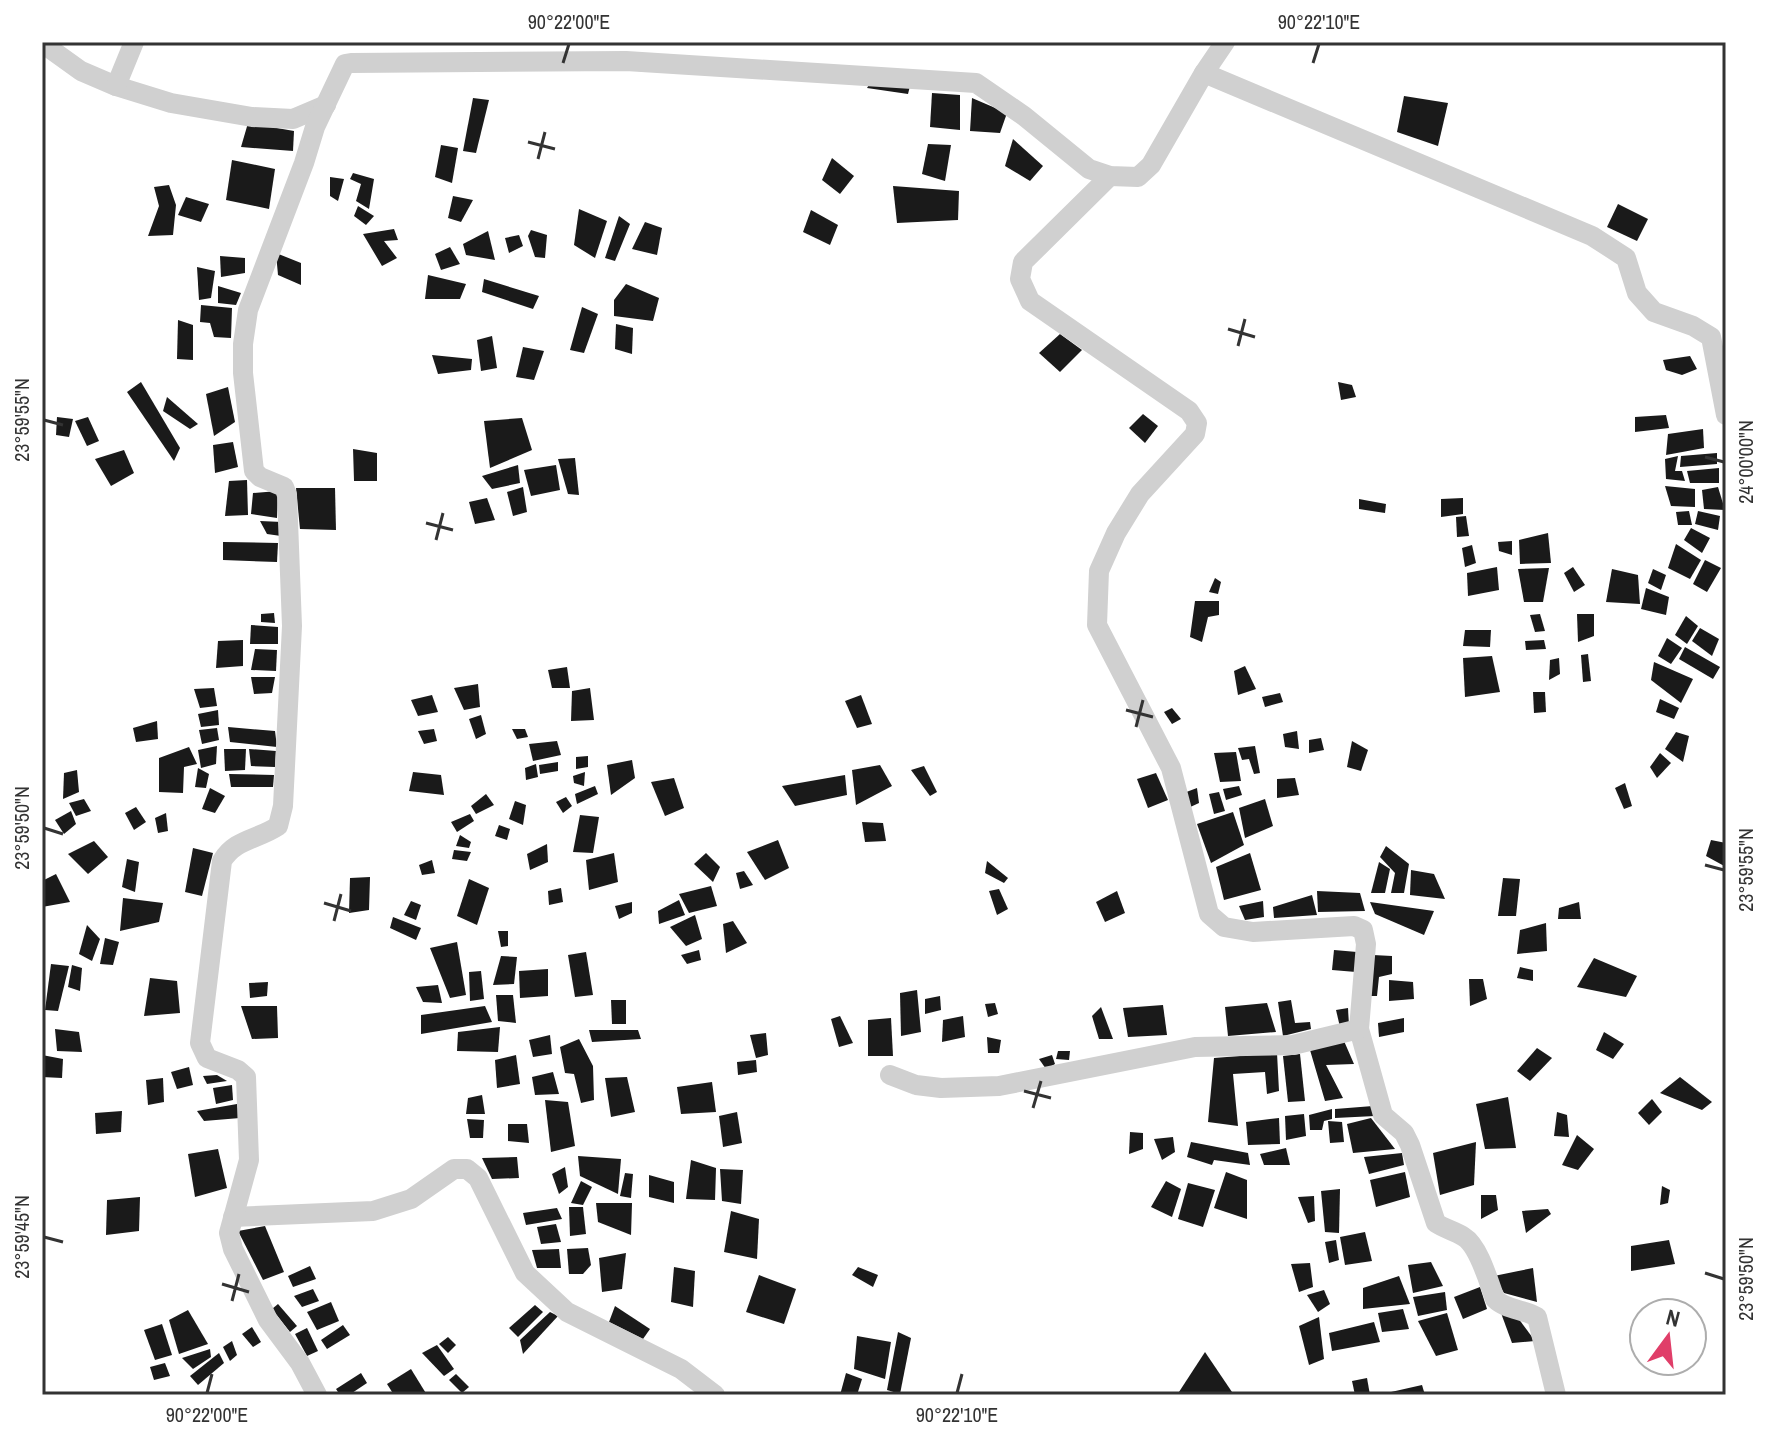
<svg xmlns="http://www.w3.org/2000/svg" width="1768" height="1437" font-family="'Archivo Narrow',sans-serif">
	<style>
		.building { fill: #1a1a1a }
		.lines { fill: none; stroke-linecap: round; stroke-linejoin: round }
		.street { stroke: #d0d0d0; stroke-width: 20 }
		.ticks { fill: none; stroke: #333; stroke-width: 3 }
		.neatline { fill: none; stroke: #333; stroke-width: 3 }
		.ticks-label { font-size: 20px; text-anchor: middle; fill: #333 }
	</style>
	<rect width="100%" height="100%" fill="#fff"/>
	<g class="building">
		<polygon points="873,78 911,82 908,94 867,88"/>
		<polygon points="932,93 960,95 960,130 930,127"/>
		<polygon points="1404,96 1448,103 1438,146 1397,132"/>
		<polygon points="473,98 489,100 476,153 463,151"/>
		<polygon points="972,98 1007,113 1000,133 970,131"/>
		<polygon points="248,123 294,131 293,151 241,147"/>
		<polygon points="1013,139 1043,166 1030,181 1005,166"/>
		<polygon points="928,144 951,145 945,181 922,174"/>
		<polygon points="441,145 458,148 452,183 435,177"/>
		<polygon points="832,158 854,176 840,194 822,180"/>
		<polygon points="232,160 275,169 269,209 226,200"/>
		<polygon points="353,173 374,179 369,209 356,201 361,184 350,179"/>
		<polygon points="330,177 344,179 338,201 330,196"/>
		<polygon points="169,185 176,205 173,235 148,236 159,206 154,187"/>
		<polygon points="893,186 959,191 958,220 897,223"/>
		<polygon points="453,196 473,200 461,222 448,218"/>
		<polygon points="186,197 209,204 201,222 178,215"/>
		<polygon points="1618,204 1648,219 1637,241 1607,227"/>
		<polygon points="358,206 374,216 366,225 354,216"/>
		<polygon points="579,209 607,221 595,258 574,245"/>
		<polygon points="811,210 838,225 830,245 803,232"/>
		<polygon points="619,216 630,224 615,261 605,258"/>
		<polygon points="645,222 662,228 657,255 632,249"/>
		<polygon points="394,229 398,240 384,241 397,258 382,266 363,234"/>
		<polygon points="531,230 547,235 545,258 535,257 528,236"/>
		<polygon points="488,231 495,260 466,255 463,244"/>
		<polygon points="519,235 523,246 509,253 505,238"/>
		<polygon points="450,247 460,264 441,270 435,254"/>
		<polygon points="276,253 301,263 301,285 278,275"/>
		<polygon points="220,256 245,258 245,273 221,277"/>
		<polygon points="197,267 215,271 211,298 199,300"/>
		<polygon points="428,275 466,284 460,299 425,299"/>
		<polygon points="484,279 539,296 533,309 482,292"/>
		<polygon points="626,284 659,298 653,321 614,316 614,300"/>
		<polygon points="218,286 241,293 236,305 218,303"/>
		<polygon points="201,305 232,308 231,338 214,337 210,323 200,322"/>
		<polygon points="582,307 598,314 584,353 570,350"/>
		<polygon points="178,320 193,325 193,360 177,359"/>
		<polygon points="616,324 633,328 632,354 615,349"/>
		<polygon points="1060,334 1082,350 1060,372 1039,353"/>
		<polygon points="492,336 497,368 481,371 477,340"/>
		<polygon points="523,347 544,351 534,380 516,377"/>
		<polygon points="432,355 472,359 471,370 438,374"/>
		<polygon points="1690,356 1697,369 1682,375 1666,370 1663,360"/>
		<polygon points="141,382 180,448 174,461 127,392"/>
		<polygon points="1338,382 1352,385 1356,397 1341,400"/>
		<polygon points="228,387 235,422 214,436 206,394"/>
		<polygon points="167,397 198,424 190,429 163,411"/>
		<polygon points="1143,414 1158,426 1145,443 1129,428"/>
		<polygon points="1666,415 1669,428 1635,432 1635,417"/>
		<polygon points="57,417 73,419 69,437 56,435"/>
		<polygon points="88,417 99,441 87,446 75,421"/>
		<polygon points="522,418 532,450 490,468 484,421"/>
		<polygon points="1703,429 1704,448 1666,455 1668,434"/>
		<polygon points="233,442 238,467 215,473 213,445"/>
		<polygon points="353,449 377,453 377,481 354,481"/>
		<polygon points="124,450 134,473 111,486 95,459"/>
		<polygon points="1717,453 1717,464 1680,467 1681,456"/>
		<polygon points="1678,456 1675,471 1682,471 1685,481 1666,479 1665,459"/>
		<polygon points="575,458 579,495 568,494 558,459"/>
		<polygon points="518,465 520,483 492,489 482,476"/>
		<polygon points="556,465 560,490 531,496 524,470"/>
		<polygon points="1719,468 1719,483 1690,483 1687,471"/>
		<polygon points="247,480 248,515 225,516 229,481"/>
		<polygon points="1665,486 1695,489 1695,507 1671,506"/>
		<polygon points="523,487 527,512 513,516 507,492"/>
		<polygon points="1718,487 1725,510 1704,509 1702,490"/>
		<polygon points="296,488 335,488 336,530 300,529"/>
		<polygon points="278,491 277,518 251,514 253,493"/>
		<polygon points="487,498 495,520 475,524 469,502"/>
		<polygon points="1463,498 1463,514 1441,517 1441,499"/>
		<polygon points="1359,499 1386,504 1385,513 1359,509"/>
		<polygon points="1689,511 1692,525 1678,525 1676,512"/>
		<polygon points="1698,511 1720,516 1718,530 1695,524"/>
		<polygon points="1466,516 1469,536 1457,537 1456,517"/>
		<polygon points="260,521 282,522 281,536 267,534"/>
		<polygon points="1691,528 1710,538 1702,553 1684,540"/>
		<polygon points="1548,533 1551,563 1520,564 1519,540"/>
		<polygon points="1512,541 1512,555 1499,551 1498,542"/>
		<polygon points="223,542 278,543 277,562 223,560"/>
		<polygon points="1676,544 1701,560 1690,579 1668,568"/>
		<polygon points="1472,545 1476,563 1465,567 1462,548"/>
		<polygon points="1705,560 1721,568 1707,592 1693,584"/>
		<polygon points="1497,567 1499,590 1468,596 1467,573"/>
		<polygon points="1573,567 1585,585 1574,592 1564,573"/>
		<polygon points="1549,568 1543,602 1524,602 1518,569"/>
		<polygon points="1612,569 1638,575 1640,604 1606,602"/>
		<polygon points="1653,569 1666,575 1661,590 1648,583"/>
		<polygon points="1215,578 1221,582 1218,594 1209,592"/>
		<polygon points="1646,588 1669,597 1666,615 1641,609"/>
		<polygon points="1195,601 1219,601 1219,615 1208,617 1202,642 1190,637"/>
		<polygon points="274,613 275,623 261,622 261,614"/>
		<polygon points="1540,614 1545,631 1535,632 1530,615"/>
		<polygon points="1577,614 1594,614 1594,636 1578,642"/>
		<polygon points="1686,616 1698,626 1687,644 1675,635"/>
		<polygon points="251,625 278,627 278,644 250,644"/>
		<polygon points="1700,628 1719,639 1712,656 1692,641"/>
		<polygon points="1465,630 1491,630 1490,647 1463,646"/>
		<polygon points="1667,638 1682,648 1671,664 1658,656"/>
		<polygon points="243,640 243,666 216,668 218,641"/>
		<polygon points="1544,640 1546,649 1526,650 1525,641"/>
		<polygon points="1685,647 1720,667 1713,679 1679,659"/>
		<polygon points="255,649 277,650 276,671 251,670"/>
		<polygon points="1588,654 1591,681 1583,682 1581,655"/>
		<polygon points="1492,656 1500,692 1465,697 1463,658"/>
		<polygon points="1559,658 1560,674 1549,680 1550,660"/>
		<polygon points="1654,662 1693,679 1681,703 1651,680"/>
		<polygon points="1245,666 1256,689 1238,695 1234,671"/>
		<polygon points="567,667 570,688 552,688 548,670"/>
		<polygon points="251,677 275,677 272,693 254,694"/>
		<polygon points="478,684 480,707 464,710 454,688"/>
		<polygon points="214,688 217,706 200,708 194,689"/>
		<polygon points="590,688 594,720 571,721 572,691"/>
		<polygon points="1533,692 1545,692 1546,712 1534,713"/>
		<polygon points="1280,693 1283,702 1265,707 1262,697"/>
		<polygon points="432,695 438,712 418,716 411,700"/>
		<polygon points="861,695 872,724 857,728 845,701"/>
		<polygon points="1660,699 1679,708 1674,719 1656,712"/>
		<polygon points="1172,708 1181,719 1172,724 1164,712"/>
		<polygon points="218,710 219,725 201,727 198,714"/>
		<polygon points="481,715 486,734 476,739 469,719"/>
		<polygon points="157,721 158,739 136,742 133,728"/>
		<polygon points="228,727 275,731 277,747 230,742"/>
		<polygon points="217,728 219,740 202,744 199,730"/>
		<polygon points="434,729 437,741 424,744 418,731"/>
		<polygon points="512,729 525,729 528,737 517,739"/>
		<polygon points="1297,731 1299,749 1285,747 1283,734"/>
		<polygon points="1676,732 1689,736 1683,762 1665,749"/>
		<polygon points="1321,738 1324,750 1309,753 1309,740"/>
		<polygon points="557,741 561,755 533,761 529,744"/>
		<polygon points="1352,741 1368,750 1361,771 1347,767"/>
		<polygon points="217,746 216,764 201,768 198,750"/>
		<polygon points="1255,746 1260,773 1254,774 1249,759 1242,760 1238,748"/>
		<polygon points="189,747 197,764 184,767 183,793 159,792 159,758"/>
		<polygon points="224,749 246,749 245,770 225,771"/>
		<polygon points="249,749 276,751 275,767 251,766"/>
		<polygon points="1236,752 1241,781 1220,782 1214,753"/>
		<polygon points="1660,753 1671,763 1657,778 1650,767"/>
		<polygon points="588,756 588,767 576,769 576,757"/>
		<polygon points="632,760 635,778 611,795 607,765"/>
		<polygon points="558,762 558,771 540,774 539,765"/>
		<polygon points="536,764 538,777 526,780 525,768"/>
		<polygon points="880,765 892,786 856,805 852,770"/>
		<polygon points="924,766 937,792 930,796 911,770"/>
		<polygon points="198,768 209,774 206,788 195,787"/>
		<polygon points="77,770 79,792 63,799 64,773"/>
		<polygon points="413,772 441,775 444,795 409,791"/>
		<polygon points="585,772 584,786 574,783 573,776"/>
		<polygon points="1156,773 1168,800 1148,808 1137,779"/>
		<polygon points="229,774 274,775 273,787 231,787"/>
		<polygon points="845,775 847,795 795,806 782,786"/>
		<polygon points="674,778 684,808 665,816 651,782"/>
		<polygon points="1295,778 1299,795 1277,798 1277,779"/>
		<polygon points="1625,783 1632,806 1624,809 1615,788"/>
		<polygon points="595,786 598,794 577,804 575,794"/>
		<polygon points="1239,786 1242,795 1226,800 1223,789"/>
		<polygon points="210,788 225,796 215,813 202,809"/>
		<polygon points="1197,788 1199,803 1186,809 1181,794"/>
		<polygon points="1219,792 1225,811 1214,814 1209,794"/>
		<polygon points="486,794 494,805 476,814 471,806"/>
		<polygon points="566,797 572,806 563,813 556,802"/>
		<polygon points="84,799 91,811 76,816 69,803"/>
		<polygon points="1265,799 1273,826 1245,838 1239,808"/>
		<polygon points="515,801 526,805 523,825 509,819"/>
		<polygon points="136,807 146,822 134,830 125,813"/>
		<polygon points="71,811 76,824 64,834 55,820"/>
		<polygon points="1233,812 1244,845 1211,863 1197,824"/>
		<polygon points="166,813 168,831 158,833 155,818"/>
		<polygon points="470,814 474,821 457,832 451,822"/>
		<polygon points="580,815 599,817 593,853 573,852"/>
		<polygon points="862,822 883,823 886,841 865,842"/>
		<polygon points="499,825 510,829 507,840 495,836"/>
		<polygon points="460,835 471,842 469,848 456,846"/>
		<polygon points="778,840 789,868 765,880 747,852"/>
		<polygon points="1711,840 1726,843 1726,867 1706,856"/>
		<polygon points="94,841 108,857 88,874 68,854"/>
		<polygon points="547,844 548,862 530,870 527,854"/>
		<polygon points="1386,846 1409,864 1404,893 1391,893 1395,873 1380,857"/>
		<polygon points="193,848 213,853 202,896 185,892"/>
		<polygon points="454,850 471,852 467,861 452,859"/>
		<polygon points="614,853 618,882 589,890 586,860"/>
		<polygon points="706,853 720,867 713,882 694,864"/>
		<polygon points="1250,853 1261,890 1224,900 1216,867"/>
		<polygon points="127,859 139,862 135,892 122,887"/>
		<polygon points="432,860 435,873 422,875 419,865"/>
		<polygon points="987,861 1008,878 1004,883 985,873"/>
		<polygon points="1379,862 1390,869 1385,893 1371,893"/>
		<polygon points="1411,870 1434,874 1445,899 1410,895"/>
		<polygon points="744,871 753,885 740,889 736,873"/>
		<polygon points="56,874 70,902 42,907 42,881"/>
		<polygon points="370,877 369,910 349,913 350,878"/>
		<polygon points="1503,878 1520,879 1516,916 1498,916"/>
		<polygon points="469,879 489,888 477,925 457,916"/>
		<polygon points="711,886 717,906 689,913 679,894"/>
		<polygon points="561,888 563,902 549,905 548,891"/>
		<polygon points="999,889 1008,909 997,915 989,891"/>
		<polygon points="1117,891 1125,913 1105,922 1096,902"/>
		<polygon points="1317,891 1360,893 1365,911 1318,912"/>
		<polygon points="1312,895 1317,915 1274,918 1273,907"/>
		<polygon points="123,898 163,903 159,922 120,931"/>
		<polygon points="679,900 685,915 659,924 658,911"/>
		<polygon points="411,901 421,905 416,920 404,915"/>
		<polygon points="1263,901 1264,917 1245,920 1239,906"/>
		<polygon points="632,902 632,913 619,919 615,906"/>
		<polygon points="1370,902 1434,911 1424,935 1375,914"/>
		<polygon points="1579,902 1581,919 1558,919 1559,908"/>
		<polygon points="695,915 702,939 686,946 670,927"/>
		<polygon points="393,917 421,928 416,940 390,928"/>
		<polygon points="733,921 747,943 726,953 723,924"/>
		<polygon points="1546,923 1547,951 1517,954 1520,930"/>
		<polygon points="87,925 100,939 92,961 79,954"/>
		<polygon points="498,931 508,931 508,946 501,947"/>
		<polygon points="105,938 119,942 113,965 100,964"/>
		<polygon points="457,942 466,995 450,998 430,948"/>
		<polygon points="699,950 701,960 687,964 681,955"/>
		<polygon points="1334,950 1357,952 1356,972 1332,970"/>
		<polygon points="586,952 593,995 575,997 568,955"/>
		<polygon points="1373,955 1392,956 1392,974 1379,977 1377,996 1369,996"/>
		<polygon points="501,956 517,957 514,984 493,985"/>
		<polygon points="1594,958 1637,976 1626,997 1577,987"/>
		<polygon points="51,964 69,966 58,1011 45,1010"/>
		<polygon points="72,965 82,968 80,991 68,987"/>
		<polygon points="1520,967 1533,970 1533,981 1517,978"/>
		<polygon points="548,969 548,996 520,998 519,971"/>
		<polygon points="481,971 484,999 470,1001 469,972"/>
		<polygon points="150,978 177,981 180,1013 144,1016"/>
		<polygon points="1469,979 1483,979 1487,999 1470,1006"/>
		<polygon points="1389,980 1413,982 1414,999 1389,1001"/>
		<polygon points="268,982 267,996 250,998 249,983"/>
		<polygon points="438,985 442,1003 423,1002 416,987"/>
		<polygon points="917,990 921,1032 901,1036 900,993"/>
		<polygon points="496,995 513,995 516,1023 498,1021"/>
		<polygon points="940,996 941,1010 925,1014 925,999"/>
		<polygon points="611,1000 626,1000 626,1024 612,1024"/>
		<polygon points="1291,1000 1295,1023 1310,1022 1311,1029 1283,1036 1278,1002"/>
		<polygon points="995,1003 998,1014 988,1017 985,1004"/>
		<polygon points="1267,1003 1276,1032 1228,1036 1225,1007"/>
		<polygon points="1163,1005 1167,1035 1128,1037 1123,1008"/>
		<polygon points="241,1006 277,1006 278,1038 252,1039"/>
		<polygon points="485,1006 492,1022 421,1034 421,1015"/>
		<polygon points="1101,1007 1113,1039 1099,1039 1092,1016"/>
		<polygon points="1348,1008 1349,1026 1340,1027 1336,1010"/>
		<polygon points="840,1016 853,1043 839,1047 831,1019"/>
		<polygon points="963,1016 965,1037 942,1042 943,1020"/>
		<polygon points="891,1018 893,1056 868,1056 868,1020"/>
		<polygon points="1404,1018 1404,1032 1379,1037 1378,1023"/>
		<polygon points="500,1027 498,1052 457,1051 458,1032"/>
		<polygon points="55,1029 79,1032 82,1052 57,1051"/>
		<polygon points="589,1030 638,1030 641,1039 592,1042"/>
		<polygon points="1604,1032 1624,1044 1613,1059 1596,1050"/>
		<polygon points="766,1033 768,1055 756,1058 750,1035"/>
		<polygon points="550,1035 552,1054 533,1057 529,1040"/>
		<polygon points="987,1037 1001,1040 999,1053 988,1053"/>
		<polygon points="579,1039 593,1066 594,1100 581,1103 574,1074 565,1073 560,1047"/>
		<polygon points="1344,1041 1354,1064 1326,1065 1343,1098 1325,1101 1310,1050"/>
		<polygon points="1537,1048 1552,1058 1530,1081 1517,1071"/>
		<polygon points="1058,1051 1070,1051 1069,1060 1056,1059"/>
		<polygon points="1277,1053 1279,1091 1267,1094 1265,1072 1233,1074 1238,1126 1208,1122 1214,1058"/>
		<polygon points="1300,1054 1305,1101 1288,1102 1283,1056"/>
		<polygon points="42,1055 63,1059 62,1078 42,1077"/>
		<polygon points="516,1055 520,1084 497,1088 495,1060"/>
		<polygon points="1052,1055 1055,1064 1046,1069 1039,1059"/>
		<polygon points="756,1060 757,1072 738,1075 737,1062"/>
		<polygon points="189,1067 193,1085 177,1089 171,1072"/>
		<polygon points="553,1072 559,1094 535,1095 532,1077"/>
		<polygon points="217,1075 227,1081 207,1084 203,1076"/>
		<polygon points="627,1077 635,1112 611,1117 605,1078"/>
		<polygon points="1680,1077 1712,1102 1702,1110 1660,1093"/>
		<polygon points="163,1078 164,1102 148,1105 146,1080"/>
		<polygon points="712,1082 716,1112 681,1114 677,1087"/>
		<polygon points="232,1085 233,1100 216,1104 213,1088"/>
		<polygon points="482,1095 485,1114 466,1114 468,1098"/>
		<polygon points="1508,1097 1516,1148 1485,1149 1476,1104"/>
		<polygon points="1652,1099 1662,1112 1649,1125 1638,1113"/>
		<polygon points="545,1100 568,1102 575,1146 551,1152"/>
		<polygon points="237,1104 240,1118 204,1121 197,1111"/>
		<polygon points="1373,1106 1375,1116 1335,1118 1335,1109"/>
		<polygon points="1332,1109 1332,1119 1324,1121 1322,1130 1310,1130 1309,1115"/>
		<polygon points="122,1111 121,1132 96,1134 95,1113"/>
		<polygon points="737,1112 742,1143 723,1147 719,1116"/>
		<polygon points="1557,1112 1567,1115 1569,1137 1554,1136"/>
		<polygon points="1304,1114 1306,1136 1286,1140 1285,1116"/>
		<polygon points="1279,1118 1280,1144 1248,1145 1246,1122"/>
		<polygon points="1371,1118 1395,1149 1353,1153 1347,1124"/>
		<polygon points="467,1119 484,1120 483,1138 470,1138"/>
		<polygon points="1328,1121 1342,1122 1344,1142 1330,1143"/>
		<polygon points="508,1124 527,1124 529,1143 508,1141"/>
		<polygon points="1130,1132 1143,1133 1143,1149 1129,1154"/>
		<polygon points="1577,1135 1594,1149 1578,1170 1562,1165"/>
		<polygon points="1173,1137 1175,1152 1162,1160 1154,1139"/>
		<polygon points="1191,1142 1248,1153 1250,1165 1214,1160 1212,1165 1187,1157"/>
		<polygon points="1476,1142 1474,1185 1440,1195 1433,1153"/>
		<polygon points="1286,1148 1290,1165 1264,1165 1260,1154"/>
		<polygon points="218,1149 227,1188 195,1197 188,1154"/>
		<polygon points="1402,1153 1404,1165 1369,1174 1364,1157"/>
		<polygon points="578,1156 621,1159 618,1194 580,1176"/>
		<polygon points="517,1157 519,1178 492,1179 482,1158"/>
		<polygon points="691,1160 716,1168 715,1200 686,1199"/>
		<polygon points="565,1167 568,1187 559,1194 552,1174"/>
		<polygon points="720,1169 743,1170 741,1204 722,1201"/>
		<polygon points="1226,1172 1247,1180 1247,1219 1214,1208"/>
		<polygon points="1405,1172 1410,1197 1376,1207 1370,1180"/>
		<polygon points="625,1173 633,1174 631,1198 620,1196"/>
		<polygon points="649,1175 674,1182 674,1203 649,1197"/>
		<polygon points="581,1181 592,1187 583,1205 571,1203"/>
		<polygon points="1166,1181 1181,1189 1172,1217 1151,1207"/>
		<polygon points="1188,1183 1215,1190 1203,1227 1178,1219"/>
		<polygon points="1662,1186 1670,1190 1668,1203 1660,1205"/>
		<polygon points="1340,1189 1339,1233 1325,1232 1321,1191"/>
		<polygon points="1481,1195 1496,1195 1498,1210 1481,1219"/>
		<polygon points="1314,1196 1315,1221 1308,1223 1298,1197"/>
		<polygon points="140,1197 139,1231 106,1235 107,1200"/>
		<polygon points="596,1203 632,1203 631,1235 598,1222"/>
		<polygon points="569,1207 583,1207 586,1234 570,1236"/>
		<polygon points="557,1208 562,1219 526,1225 523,1213"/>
		<polygon points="1548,1209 1551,1214 1526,1233 1522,1211"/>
		<polygon points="731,1211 759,1219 757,1259 724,1252"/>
		<polygon points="556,1224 561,1242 541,1244 537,1227"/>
		<polygon points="265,1226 284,1272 263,1280 238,1231"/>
		<polygon points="1365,1232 1372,1261 1345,1265 1340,1237"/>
		<polygon points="1336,1240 1339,1260 1329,1263 1325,1242"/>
		<polygon points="1669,1240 1675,1264 1631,1271 1631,1246"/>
		<polygon points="588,1248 591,1265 583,1274 569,1274 567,1249"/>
		<polygon points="559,1249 561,1268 537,1268 532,1250"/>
		<polygon points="626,1253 622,1289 602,1292 599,1258"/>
		<polygon points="1431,1262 1443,1286 1413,1293 1408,1265"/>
		<polygon points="1310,1263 1313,1287 1299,1292 1291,1264"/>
		<polygon points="310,1266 316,1279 293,1287 288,1276"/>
		<polygon points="674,1267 695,1271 693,1307 671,1302"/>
		<polygon points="858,1267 878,1275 873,1287 852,1275"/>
		<polygon points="1533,1268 1537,1302 1504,1293 1494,1276"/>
		<polygon points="759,1275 796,1289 784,1324 746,1312"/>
		<polygon points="1399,1276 1410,1304 1363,1309 1363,1288"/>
		<polygon points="1480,1287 1487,1309 1463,1319 1454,1297"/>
		<polygon points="313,1289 319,1301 302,1307 294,1296"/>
		<polygon points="1324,1290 1330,1304 1318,1312 1307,1295"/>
		<polygon points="1445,1292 1447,1310 1418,1316 1413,1297"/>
		<polygon points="331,1302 339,1321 317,1330 307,1312"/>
		<polygon points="278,1304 297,1326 290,1332 272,1309"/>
		<polygon points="535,1305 543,1312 518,1337 509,1328"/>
		<polygon points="615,1306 650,1329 643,1339 609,1322"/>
		<polygon points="1403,1309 1409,1329 1382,1332 1378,1313"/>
		<polygon points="188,1310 208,1344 179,1354 169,1320"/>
		<polygon points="550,1312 558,1316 523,1354 520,1340"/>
		<polygon points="1447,1313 1458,1350 1436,1356 1418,1321"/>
		<polygon points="1501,1313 1518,1318 1535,1341 1512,1343"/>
		<polygon points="1319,1317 1324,1359 1309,1365 1299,1326"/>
		<polygon points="1374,1322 1380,1342 1332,1351 1329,1333"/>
		<polygon points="162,1324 172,1355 155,1360 144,1330"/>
		<polygon points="343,1325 350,1335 327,1349 321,1340"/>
		<polygon points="252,1327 261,1342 253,1347 242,1334"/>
		<polygon points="307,1328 318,1351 307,1356 295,1334"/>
		<polygon points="898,1332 911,1338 900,1394 887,1390"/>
		<polygon points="857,1336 891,1342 885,1379 854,1369"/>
		<polygon points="448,1337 456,1345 448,1353 439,1344"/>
		<polygon points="232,1341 237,1355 230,1361 223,1347"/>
		<polygon points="437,1345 454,1369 444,1376 422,1353"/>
		<polygon points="210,1349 211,1357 193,1369 182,1358"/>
		<polygon points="1205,1352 1232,1392 1230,1395 1177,1395"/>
		<polygon points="219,1353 224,1363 198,1385 190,1376"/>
		<polygon points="165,1363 170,1376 154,1380 150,1367"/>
		<polygon points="411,1369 427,1395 394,1395 387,1384"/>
		<polygon points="361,1373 367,1383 349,1395 340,1395 336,1389"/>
		<polygon points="846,1373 862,1379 857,1395 840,1395"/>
		<polygon points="456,1374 469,1387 462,1393 449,1380"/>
		<polygon points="1367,1378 1370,1395 1355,1395 1352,1381"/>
		<polygon points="1422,1385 1425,1395 1392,1395 1391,1392"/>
		<polygon points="1431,1392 1462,1392 1462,1395 1432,1395"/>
	</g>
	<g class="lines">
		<g class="street">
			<polyline points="42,43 81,71 116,86 171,103 252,117 293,119 326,105"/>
			<polyline points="1204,73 1592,236 1626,258 1637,293 1654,312 1693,326 1711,337 1726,415"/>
			<polyline points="116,86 134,42"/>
			<path d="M1110,176L1023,262L1020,279L1030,301L1189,411L1197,423L1195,434L1140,494L1116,533L1099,571L1097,625L1171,768L1209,914L1224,927L1253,932L1354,926L1363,930L1366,944L1359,1029L1383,1115L1404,1133L1410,1145L1436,1223C1445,1229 1455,1231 1464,1237C1479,1246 1489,1283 1495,1299C1506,1310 1524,1309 1537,1317L1556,1395"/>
			<polyline points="890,1075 916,1085 941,1088 999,1086 1195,1047 1293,1045 1359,1029"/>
			<polyline points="233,1217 373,1211 411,1199 454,1169 467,1169 478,1178 525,1273 567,1312 681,1369 715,1395"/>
			<path d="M317,1395L300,1363L268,1320L233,1249L229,1233L249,1160L246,1077L238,1070L207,1058L200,1043L222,861C235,839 257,840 278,826L283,806L292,626L287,495L284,487L260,477L254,471L243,373V344L248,310L304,163L315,127L345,64L351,63L626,61L976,83L1024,116L1089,169L1110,176L1138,177L1151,165L1204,73L1225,42"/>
		</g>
	</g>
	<path class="ticks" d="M563,63L569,44M1313,63L1319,44M528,142L555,149M538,159L545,132M1228,329L1255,337M1238,346L1245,319M44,420L63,425M1705,457L1724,462M426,523L453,530M436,540L443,513M1126,710L1153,717M1136,727L1143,700M44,828L63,834M1705,865L1724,870M324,903L351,911M334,921L341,894M1024,1091L1051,1098M1033,1108L1041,1081M44,1237L63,1242M1705,1273L1724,1279M222,1284L249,1292M232,1301L239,1274M207,1393L212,1374M957,1393L962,1374"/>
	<rect width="1768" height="1437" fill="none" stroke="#ffffff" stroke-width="88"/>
	<g transform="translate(1668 1337) rotate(15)"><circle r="38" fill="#ffffff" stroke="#adadad" stroke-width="2"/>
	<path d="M0-6L14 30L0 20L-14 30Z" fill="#e03e69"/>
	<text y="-12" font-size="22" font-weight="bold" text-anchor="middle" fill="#333333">N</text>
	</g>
	<rect x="44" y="44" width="1680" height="1349" class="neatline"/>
	<g class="ticks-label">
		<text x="569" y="29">90°22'00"E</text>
		<text x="1319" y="29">90°22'10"E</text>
		<text transform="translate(22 420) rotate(-90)" y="7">23°59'55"N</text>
		<text transform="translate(1746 462) rotate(-90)" y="7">24°00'00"N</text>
		<text transform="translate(22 828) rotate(-90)" y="7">23°59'50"N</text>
		<text transform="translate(1746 870) rotate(-90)" y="7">23°59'55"N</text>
		<text transform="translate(22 1237) rotate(-90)" y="7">23°59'45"N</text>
		<text transform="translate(1746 1279) rotate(-90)" y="7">23°59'50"N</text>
		<text x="207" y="1422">90°22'00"E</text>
		<text x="957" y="1422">90°22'10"E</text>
	</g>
</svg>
